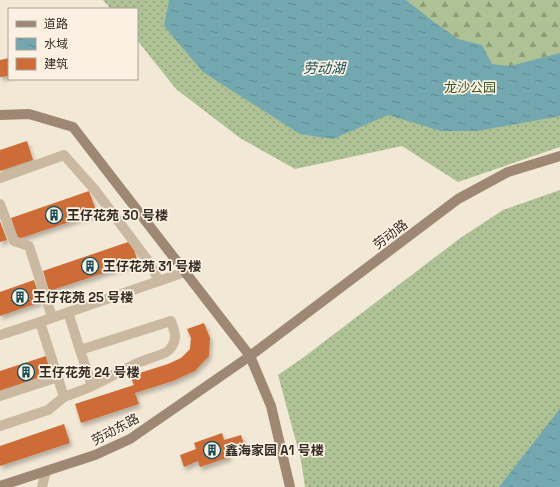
<svg xmlns="http://www.w3.org/2000/svg" width="560" height="487" font-family="'Space Grotesk','Noto Sans SC',sans-serif">
	<style>
		.grass { fill: url(#grass-dots) }
		.forest { fill: url(#forest-firs) }
		.water { fill: url(#water-ripples) }
		.building { fill: #ce6c38; filter: url(#shadow) }
		.lines { fill: none; stroke-linecap: round; stroke-linejoin: round }
		.street { stroke: #cab8a1; stroke-width: 10 }
		.secondary { stroke: #9e8773; stroke-width: 10 }
		.labels { text-anchor: middle; stroke-width: 3.5; stroke-linejoin: round; paint-order: stroke }
		.park-label { font-size: 13px; fill: #3f5427; stroke: #faf1e2 }
		.poi-label { font-size: 13px; font-weight: bold; fill: #342b24; stroke: #faf1e2; text-anchor: start }
		.street-label { font-size: 13px; fill: #342b24; stroke: #faf1e2 }
		.water-label { font-size: 14px; font-style: italic; fill: #184d58; stroke: #faf1e2 }
	</style>
	<defs>
		<pattern id="grass-dots" width="8" height="8" patternUnits="userSpaceOnUse"><rect width="8" height="8" fill="#aec295"/><path d="M2 2h.1M6 6h.1" fill="none" stroke="#8e9e79" stroke-width="1.8" stroke-linecap="round"/></pattern>
		<pattern id="forest-firs" width="22" height="20" patternUnits="userSpaceOnUse"><rect width="22" height="20" fill="#aec295"/><path d="M5 1l3.5 6h-7zM16 11l3.5 6h-7z" fill="#8e9e79"/></pattern>
		<pattern id="water-ripples" width="26" height="14" patternUnits="userSpaceOnUse"><rect width="26" height="14" fill="#73a8b1"/><path d="M2 4q2-2 4 0t4 0M15 11q2-2 4 0t4 0" fill="none" stroke="#5f8990"/></pattern>
		<filter id="shadow"><feDropShadow dx="2" dy="3.5" stdDeviation="2" flood-color="#0004"/></filter>
	</defs>
	<rect width="100%" height="100%" fill="#f2e8d6"/>
	<g class="grass">
		<polygon points="103,0 560,0 560,147 458,182 402,146 295,169 240,138 176,89 137,40 137,9 111,9"/>
		<polygon points="560,190 560,487 305,487 301,460 278,375 304,357 459,239 503,210"/>
	</g>
	<polygon class="forest" points="406,0 560,0 560,53 510,66 491,64 482,45 458,39 434,22"/>
	<g class="water">
		<polygon points="169,0 406,0 434,22 458,39 482,45 492,64 510,66 560,53 560,116 477,131 441,131 388,115 333,139 300,134 203,72 164,26"/>
		<polygon points="560,408 560,487 499,487 555,415"/>
	</g>
	<g class="building">
		<polygon points="9,58 9,76 0,77 0,60"/>
		<polygon points="27,141 33,160 0,171 0,150"/>
		<polygon points="89,191 97,213 18,239 11,218"/>
		<polygon points="0,221 7,240 0,242"/>
		<polygon points="131,241 138,262 49,291 43,271"/>
		<polygon points="34,280 41,302 0,316 0,292"/>
		<polygon points="204,323 210,338 209,356 195,371 173,381 135,393 139,404 81,423 75,404 134,385 130,376 168,364 181,358 190,349 191,338 187,329"/>
		<polygon points="46,356 52,373 0,391 0,371"/>
		<polygon points="64,424 70,443 0,466 0,446"/>
		<polygon points="222,433 224,440 241,435 244,444 228,450 230,457 200,467 198,461 184,467 180,455 196,449 194,443"/>
	</g>
	<g class="lines">
		<g class="street">
			<polyline points="0,178 64,155 95,190 149,262 159,281"/>
			<polyline points="0,204 14,241 29,246 52,317"/>
			<polyline points="68,312 80,350"/>
			<polyline points="40,322 185,272"/>
			<polyline points="0,335 40,322 64,397 48,410 0,426"/>
			<polyline points="0,396 58,377"/>
			<path d="M64,397C76,392 88,389 98,383C115,375 130,365 148,359C153,357 167,354 170,349C178,339 175,332 171,321L80,350L92,386"/>
			<polyline points="42,487 46,471"/>
		</g>
		<g class="secondary">
			<polyline points="0,115 29,114 73,127 250,356 271,406 290,487"/>
			<polyline points="0,486 95,455 130,439 250,356 458,199 508,172 560,156"/>
		</g>
	</g>
	<defs>
		<g id="building-ring" transform="scale(0.9)"><circle r="9.5" fill="#faf1e2" stroke="#184d58" stroke-width="1.5"/><path d="M-4-6H4V6H1V3H-1V6H-4ZM-2.5-4.3h1.7v1.8h-1.7ZM.8-4.3h1.7v1.8H.8ZM-2.5-1h1.7V.8h-1.7ZM.8-1h1.7V.8H.8Z" fill="#184d58"/></g>
	</defs>
	<g fill-rule="evenodd">
		<use href="#building-ring" x="54" y="215"/>
		<use href="#building-ring" x="90" y="266"/>
		<use href="#building-ring" x="20" y="297"/>
		<use href="#building-ring" x="26" y="372"/>
		<use href="#building-ring" x="212" y="450"/>
	</g>
	<g class="labels">
		<g class="park-label">
			<text x="470" y="92">龙沙公园</text>
		</g>
		<g class="poi-label">
			<text x="67" y="220">王仔花苑 30 号楼</text>
			<text x="103" y="271">王仔花苑 31 号楼</text>
			<text x="33" y="302">王仔花苑 25 号楼</text>
			<text x="39" y="377">王仔花苑 24 号楼</text>
			<text x="225" y="455">鑫海家园 A1 号楼</text>
		</g>
		<g class="street-label">
			<text transform="translate(390 234) rotate(-37)" y="5">劳动路</text>
			<text transform="translate(115 429) rotate(-28)" y="5">劳动东路</text>
		</g>
		<g class="water-label">
			<text x="324" y="73">劳动湖</text>
		</g>
	</g>
	<rect x="8" y="8" width="130" height="72" fill="#faf1e2" stroke="#aba296"/>
	<rect x="16" y="21" width="20" height="6" fill="#9e8773" stroke="#aba296"/>
	<text x="44" y="28" font-size="12" fill="#342b24">道路</text>
	<rect x="16" y="38" width="20" height="12" fill="url(#water-ripples)" stroke="#aba296"/>
	<text x="44" y="48" font-size="12" fill="#342b24">水域</text>
	<rect x="16" y="58" width="20" height="12" fill="#ce6c38" stroke="#aba296"/>
	<text x="44" y="68" font-size="12" fill="#342b24">建筑</text>
</svg>
